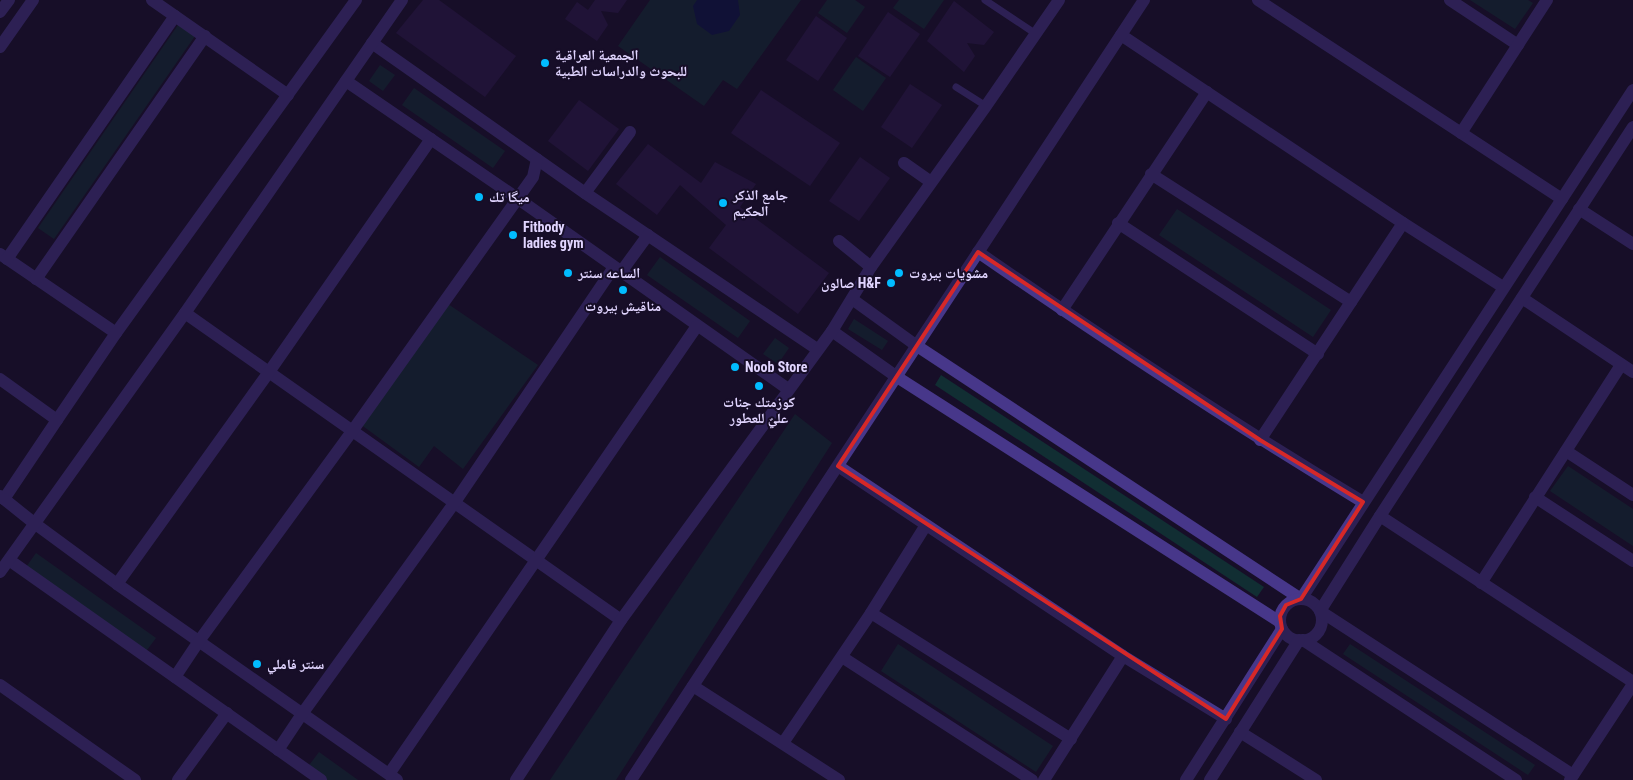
<svg xmlns="http://www.w3.org/2000/svg" width="1633" height="780" font-family="'Roboto Condensed','Noto Naskh Arabic',sans-serif">
	<style>
		.green { fill: #112e33 }
		.water { fill: #071448 }
		.building { fill: #2b194a }
		.lines { fill: none; stroke-linecap: round; stroke-linejoin: round }
		.service { stroke: #47378a; stroke-width: 7 }
		.minor { stroke: #47378a; stroke-width: 12 }
		.marked { fill: none; stroke: #d62828; stroke-width: 4; stroke-linejoin: round }
		.poi-dot { fill: #01bcff; stroke: #170e28; stroke-width: 2 }
		.labels { text-anchor: middle; stroke-width: 4; stroke-linejoin: round; paint-order: stroke }
		.poi-label { font-size: 14px; font-weight: bold; fill: #e1d5ff; stroke: #170e28; text-anchor: start }
	</style>
	<rect width="100%" height="100%" fill="#170e28"/>
	<g class="green">
		<polygon points="650,0 801,0 737,89 723,80 704,106 618,46"/>
		<polygon points="827,0 855,0 865,7 847,33 818,13"/>
		<polygon points="899,0 944,0 924,29 893,8"/>
		<polygon points="1470,0 1528,0 1533,3 1515,29"/>
		<polygon points="178,25 195,36 54,239 38,228"/>
		<polygon points="856,57 886,78 863,111 833,90"/>
		<polygon points="380,65 395,75 383,91 369,81"/>
		<polygon points="414,88 505,151 493,168 402,105"/>
		<polygon points="1177,209 1331,310 1313,337 1159,235"/>
		<polygon points="660,257 750,321 738,338 647,275"/>
		<polygon points="448,304 538,365 463,469 434,446 419,467 360,424"/>
		<polygon points="854,319 888,341 882,350 848,329"/>
		<polygon points="775,338 789,348 778,364 763,354"/>
		<polygon points="941,375 1264,587 1257,597 935,385"/>
		<polygon points="795,414 832,443 616,780 550,780"/>
		<polygon points="1568,466 1633,509 1633,546 1550,491"/>
		<polygon points="36,553 156,638 144,654 24,570"/>
		<polygon points="898,644 1053,746 1036,772 881,671"/>
		<polygon points="1350,644 1535,765 1528,775 1343,654"/>
		<polygon points="319,752 358,780 324,780 307,768"/>
	</g>
	<polygon class="water" points="697,0 738,0 740,15 729,31 712,35 697,24 693,6"/>
	<g class="building">
		<polygon points="423,0 439,0 516,56 485,97 396,33"/>
		<polygon points="595,0 627,0 618,13 601,11 608,25 597,41 565,19 577,2 588,10"/>
		<polygon points="954,1 994,32 984,45 967,43 975,56 964,72 927,41"/>
		<polygon points="888,12 920,34 890,77 858,56"/>
		<polygon points="816,16 847,38 818,81 786,60"/>
		<polygon points="910,84 942,105 912,148 881,127"/>
		<polygon points="761,90 840,143 810,186 731,133"/>
		<polygon points="579,100 619,129 588,171 548,141"/>
		<polygon points="648,144 701,183 715,162 756,184 740,207 829,273 798,314 709,248 726,225 680,185 657,215 616,184"/>
		<polygon points="860,157 890,178 859,221 829,201"/>
	</g>
	<g class="lines">
		<g class="service">
			<polyline points="985,0 1036,34"/>
			<polyline points="956,87 986,106"/>
		</g>
		<g class="minor">
			<polyline points="152,0 288,95"/>
			<polyline points="1258,0 1562,199"/>
			<polyline points="1450,0 1518,45"/>
			<polyline points="0,12 9,0"/>
			<polyline points="1121,35 1403,223 1503,287"/>
			<polyline points="372,43 585,193 817,349"/>
			<polyline points="0,47 33,0"/>
			<polyline points="346,81 517,198 788,389"/>
			<polyline points="1461,133 1547,0"/>
			<polyline points="904,163 931,182"/>
			<polyline points="1151,174 1351,302"/>
			<polyline points="585,193 630,132"/>
			<polyline points="1579,209 1633,244"/>
			<polyline points="1118,223 1318,354"/>
			<polyline points="839,241 871,267"/>
			<path d="M978,252C1104,339 1232,423 1363,502"/>
			<polyline points="0,254 116,333"/>
			<polyline points="7,259 175,16"/>
			<polyline points="621,272 648,235"/>
			<polyline points="36,279 205,36"/>
			<polyline points="1522,298 1633,372"/>
			<polyline points="852,299 917,346 1301,599 1633,90"/>
			<polyline points="1062,310 1207,92"/>
			<polyline points="185,313 621,620"/>
			<polyline points="832,331 897,377 1280,622"/>
			<polyline points="0,379 57,420 116,333 356,0"/>
			<polyline points="1260,440 1403,223"/>
			<polyline points="1566,451 1633,495"/>
			<polyline points="838,466 1123,656 1226,719"/>
			<polyline points="0,496 4,499 57,420"/>
			<polyline points="1535,497 1633,561"/>
			<polyline points="4,499 34,523 117,584 397,780"/>
			<polyline points="1380,516 1633,682"/>
			<polyline points="9,560 321,780"/>
			<polyline points="0,572 185,313 402,0"/>
			<polyline points="1481,583 1621,365"/>
			<polyline points="117,584 269,372 431,139"/>
			<circle cx="1301" cy="620" r="21"/>
			<polyline points="871,613 1071,739"/>
			<polyline points="1303,640 1516,780"/>
			<polyline points="842,657 1032,780"/>
			<polyline points="175,677 199,641 353,430 533,177 537,159"/>
			<polyline points="0,685 135,780"/>
			<polyline points="693,686 839,780"/>
			<polyline points="1240,732 1316,780"/>
			<polyline points="783,743 871,613 926,525"/>
			<polyline points="278,750 302,714 455,502 614,267"/>
			<polyline points="389,774 697,326"/>
			<polyline points="1573,775 1320,611 1380,516 1633,127"/>
			<polyline points="178,780 227,713"/>
			<polyline points="516,780 621,620 832,331 871,267 986,106 1059,0"/>
			<polyline points="631,780 1144,0"/>
			<polyline points="1044,780 1123,656"/>
			<polyline points="1186,780 1282,629"/>
			<polyline points="1210,780 1299,640"/>
			<polyline points="1570,780 1633,684"/>
		</g>
	</g>
	<path d="M0 0H1633V780H0ZM978,252L1260,440L1363,502L1301,599L1286,605L1280,616L1282,629L1226,719L838,466Z" fill="#170e28" fill-opacity=".55" fill-rule="evenodd"/>
	<path class="marked" d="M978,252L1260,440L1363,502L1301,599L1286,605L1280,616L1282,629L1226,719L838,466Z"/>
	<g class="poi-dot">
		<circle cx="545" cy="63" r="5"/>
		<circle cx="479" cy="197" r="5"/>
		<circle cx="723" cy="203" r="5"/>
		<circle cx="513" cy="235" r="5"/>
		<circle cx="568" cy="273" r="5"/>
		<circle cx="899" cy="273" r="5"/>
		<circle cx="891" cy="283" r="5"/>
		<circle cx="623" cy="290" r="5"/>
		<circle cx="735" cy="367" r="5"/>
		<circle cx="759" cy="386" r="5"/>
		<circle cx="257" cy="664" r="5"/>
	</g>
	<g class="labels">
		<g class="poi-label">
			<text x="555" y="60">الجمعية العراقية<tspan x="555" dy="16">للبحوث والدراسات الطبية</tspan></text>
			<text x="733" y="200">جامع الذكر<tspan x="733" dy="16">الحكيم</tspan></text>
			<text x="489" y="202">ميگا تك</text>
			<text x="523" y="232">Fitbody<tspan x="523" dy="16">ladies gym</tspan></text>
			<text x="578" y="278">الساعه سنتر</text>
			<text x="909" y="278">مشويات بيروت</text>
			<text x="881" y="288" text-anchor="end">صالون H&amp;F</text>
			<text x="623" y="311" text-anchor="middle">مناقيش بيروت</text>
			<text x="745" y="372">Noob Store</text>
			<text x="759" y="407" text-anchor="middle">كوزمتك جنات<tspan x="759" dy="16">عليٌ للعطور</tspan></text>
			<text x="267" y="669">سنتر فاملي</text>
		</g>
	</g>
</svg>
